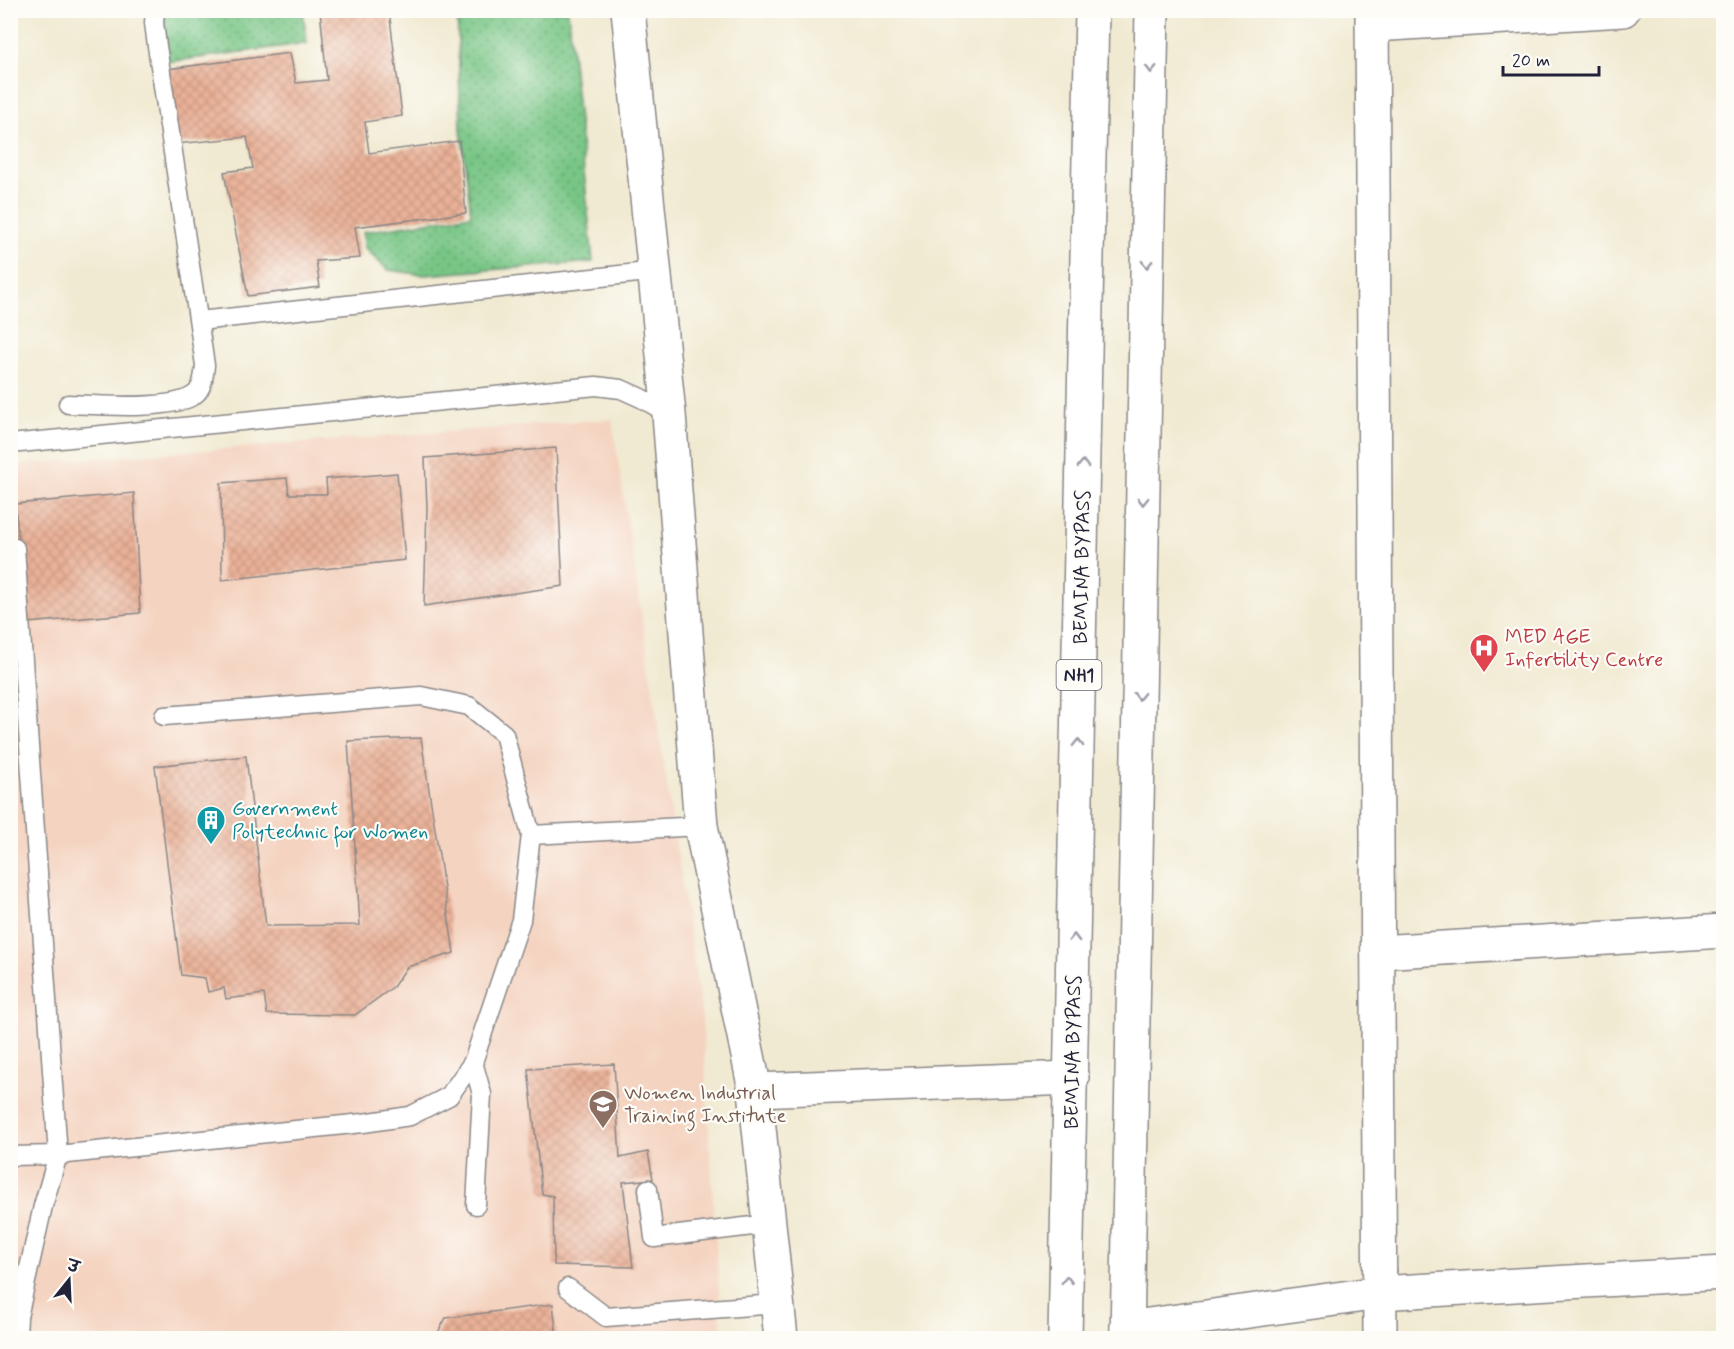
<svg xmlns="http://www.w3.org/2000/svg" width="1734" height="1349" font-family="Mynerve,'Playpen Sans Deva',sans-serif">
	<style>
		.built { fill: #f4d3c0 }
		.grass { fill: url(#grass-dots); stroke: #4d7460; stroke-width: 1.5 }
		.building { fill: url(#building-cross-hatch) }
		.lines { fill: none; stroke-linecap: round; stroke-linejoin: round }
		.lane-casing { stroke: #8a8686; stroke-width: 21 }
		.street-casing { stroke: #8a8686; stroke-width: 36 }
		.highway-casing { stroke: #8a8686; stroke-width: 36 }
		.lane { stroke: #fff; stroke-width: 18 }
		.street { stroke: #fff; stroke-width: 33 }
		.highway { stroke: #fff; stroke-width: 33 }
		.oneway { stroke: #9c9ca7 }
		.labels { text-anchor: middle; stroke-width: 4.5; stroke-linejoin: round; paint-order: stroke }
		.shield { fill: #fdfcf7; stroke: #646373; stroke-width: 1.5 }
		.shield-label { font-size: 18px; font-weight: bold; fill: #22223b }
		.street-label { font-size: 20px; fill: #22223b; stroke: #fdfcf7 }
		.health-label { font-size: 20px; fill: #be3a42; stroke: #fdfcf7; text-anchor: start }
		.culture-label { font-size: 20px; fill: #0d838f; stroke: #fdfcf7; text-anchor: start }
		.education-label { font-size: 20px; fill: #785e54; stroke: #fdfcf7; text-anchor: start }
	</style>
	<defs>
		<pattern id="grass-dots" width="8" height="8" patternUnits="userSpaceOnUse" patternTransform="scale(1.5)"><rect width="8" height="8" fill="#78c686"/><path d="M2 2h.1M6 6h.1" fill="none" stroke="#62a06f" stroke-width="1.8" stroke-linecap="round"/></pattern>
		<pattern id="building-cross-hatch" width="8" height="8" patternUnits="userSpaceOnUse" patternTransform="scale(1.5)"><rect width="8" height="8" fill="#eab197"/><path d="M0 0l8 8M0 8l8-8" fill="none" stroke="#c89883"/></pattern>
	</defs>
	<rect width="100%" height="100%" fill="#fdfcf7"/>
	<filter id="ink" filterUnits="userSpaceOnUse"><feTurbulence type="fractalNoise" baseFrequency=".0167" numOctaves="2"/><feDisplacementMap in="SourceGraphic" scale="12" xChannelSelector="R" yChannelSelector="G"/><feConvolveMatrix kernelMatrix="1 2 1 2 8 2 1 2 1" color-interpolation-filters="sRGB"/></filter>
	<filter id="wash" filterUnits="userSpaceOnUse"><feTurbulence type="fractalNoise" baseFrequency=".008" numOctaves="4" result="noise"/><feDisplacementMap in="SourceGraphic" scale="24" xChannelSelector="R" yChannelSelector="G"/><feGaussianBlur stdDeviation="1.35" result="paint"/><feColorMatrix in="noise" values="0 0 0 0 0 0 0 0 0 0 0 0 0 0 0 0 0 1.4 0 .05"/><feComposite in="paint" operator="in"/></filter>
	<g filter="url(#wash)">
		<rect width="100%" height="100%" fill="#f1ead2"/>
		<polygon class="built" points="612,419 702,1017 722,1338 11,1338 11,465"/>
		<g class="grass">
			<polygon points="163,11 303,11 307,43 169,62"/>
			<polygon points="457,11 568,11 593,262 425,275 388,270 365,249 363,232 471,215 461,129"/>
		</g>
		<g id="blocks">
			<g class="building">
				<polygon points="320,10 389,10 402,116 365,122 369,153 459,141 466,213 355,227 360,258 316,261 320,287 248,296 224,172 253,168 247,137 176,144 167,69 290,53 296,83 327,80"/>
				<polygon points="556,448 563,586 424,606 427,508 425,458"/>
				<polygon points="397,473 405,560 222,580 221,483 287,478 289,494 327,494 326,479"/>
				<polygon points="134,493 140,613 27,623 15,504"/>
				<polygon points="421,738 454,953 407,967 393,987 355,1015 267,1014 264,994 226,999 224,988 208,992 205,978 181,975 155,766 246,756 266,926 360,925 348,741"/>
				<polygon points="614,1064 620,1158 648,1152 653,1179 623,1182 633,1267 554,1265 553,1196 542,1194 528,1069"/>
				<polygon points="553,1304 557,1338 437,1338 436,1336 446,1318"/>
			</g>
		</g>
	</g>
	<g filter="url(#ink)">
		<use href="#blocks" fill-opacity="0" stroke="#8a8686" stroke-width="1.5"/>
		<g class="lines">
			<g class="lane-casing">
				<g id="lane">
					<polyline points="199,321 656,271"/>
					<path d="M68,404C95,405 173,411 194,395C203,389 204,375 205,365L157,46L154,23L155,10"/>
					<polyline points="10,444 596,386 621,389 641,398 669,414"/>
					<polyline points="15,548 58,1155 43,1206 18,1317 17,1338"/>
					<polyline points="531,835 701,826"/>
					<polyline points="473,1062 482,1094 476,1205"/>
					<polyline points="10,1156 58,1155 363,1123 410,1116 449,1096 473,1062 521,920 531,835 504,734 469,706 421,696 164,716"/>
					<polyline points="648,1189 654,1238 769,1224"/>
					<polyline points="568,1288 606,1317 776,1304"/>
				</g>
			</g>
			<g class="street-casing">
				<g id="street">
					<polyline points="628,10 669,414 701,826 755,1090 781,1338"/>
					<polyline points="1372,10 1380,1338"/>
					<polyline points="1373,25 1623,10"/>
					<polyline points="1378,952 1724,931"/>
					<polyline points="755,1090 1072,1078"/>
					<polyline points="1127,1328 1379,1293 1724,1273"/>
				</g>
			</g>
			<g class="highway-casing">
				<g id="highway">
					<polyline points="1065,1338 1092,10"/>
					<polyline points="1127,1338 1152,10"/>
				</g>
			</g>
			<use href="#lane" class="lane"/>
			<use href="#street" class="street"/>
			<use href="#highway" class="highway"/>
		</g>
		<defs><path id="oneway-chevron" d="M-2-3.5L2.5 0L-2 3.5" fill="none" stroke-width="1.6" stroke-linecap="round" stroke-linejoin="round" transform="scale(1.5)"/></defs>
		<g class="oneway">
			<use href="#oneway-chevron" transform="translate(1151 69) rotate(91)"/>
			<use href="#oneway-chevron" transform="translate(1147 264) rotate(91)"/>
			<use href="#oneway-chevron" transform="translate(1083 464) rotate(-89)"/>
			<use href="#oneway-chevron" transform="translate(1143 501) rotate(91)"/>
			<use href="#oneway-chevron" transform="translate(1139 696) rotate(91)"/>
			<use href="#oneway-chevron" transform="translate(1078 743) rotate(-89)"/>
			<use href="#oneway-chevron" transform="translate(1074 938) rotate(-89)"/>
			<use href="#oneway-chevron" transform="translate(1067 1280) rotate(-89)"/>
		</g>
	</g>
	<defs>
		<g id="hospital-pin" transform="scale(1.5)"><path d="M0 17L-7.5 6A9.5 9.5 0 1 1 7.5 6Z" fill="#e0444e" stroke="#fdfcf7"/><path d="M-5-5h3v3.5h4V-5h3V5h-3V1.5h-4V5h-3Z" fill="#fff"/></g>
		<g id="building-pin" transform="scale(1.5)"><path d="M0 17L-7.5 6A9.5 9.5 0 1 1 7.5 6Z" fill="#0f9aa8" stroke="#fdfcf7"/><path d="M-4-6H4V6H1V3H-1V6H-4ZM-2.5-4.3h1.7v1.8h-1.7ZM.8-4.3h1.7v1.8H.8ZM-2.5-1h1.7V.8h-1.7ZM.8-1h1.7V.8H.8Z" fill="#fff"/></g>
		<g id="university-pin" transform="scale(1.5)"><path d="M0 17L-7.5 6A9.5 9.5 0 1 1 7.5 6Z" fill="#8d6e63" stroke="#fdfcf7"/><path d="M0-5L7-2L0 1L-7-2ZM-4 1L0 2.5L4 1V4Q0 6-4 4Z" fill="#fff"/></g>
	</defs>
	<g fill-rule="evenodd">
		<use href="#hospital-pin" x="1484" y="648"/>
		<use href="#building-pin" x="211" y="820"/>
		<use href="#university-pin" x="603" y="1104"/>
	</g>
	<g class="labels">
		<rect class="shield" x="1056.5" y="660" width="45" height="30" rx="4.5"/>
		<g class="shield-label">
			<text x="1079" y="681">NH1</text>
		</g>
		<g class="street-label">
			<text transform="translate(1081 567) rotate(-89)" y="7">BEMINA BYPASS</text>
			<text transform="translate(1072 1052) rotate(-89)" y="7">BEMINA BYPASS</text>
		</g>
		<g class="health-label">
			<text x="1505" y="643">MED AGE<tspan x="1505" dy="23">Infertility Centre</tspan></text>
		</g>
		<g class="culture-label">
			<text x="232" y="815">Government<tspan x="232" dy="23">Polytechnic for Women</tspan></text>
		</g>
		<g class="education-label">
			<text x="624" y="1099">Women Industrial<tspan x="624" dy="23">Training Institute</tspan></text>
		</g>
	</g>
	<rect width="1734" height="1349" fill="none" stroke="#fdfcf7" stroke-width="36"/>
	<g transform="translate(69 1280) rotate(18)" stroke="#fdfcf7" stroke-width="4.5" paint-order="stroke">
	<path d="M0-4.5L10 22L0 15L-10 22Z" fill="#22223b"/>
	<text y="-9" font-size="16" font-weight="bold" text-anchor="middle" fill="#22223b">उ</text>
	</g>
	<path d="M1503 66v9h96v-9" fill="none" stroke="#22223b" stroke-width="3"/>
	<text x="1512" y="66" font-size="18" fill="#22223b" stroke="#fdfcf7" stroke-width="4.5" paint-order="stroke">20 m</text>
</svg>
